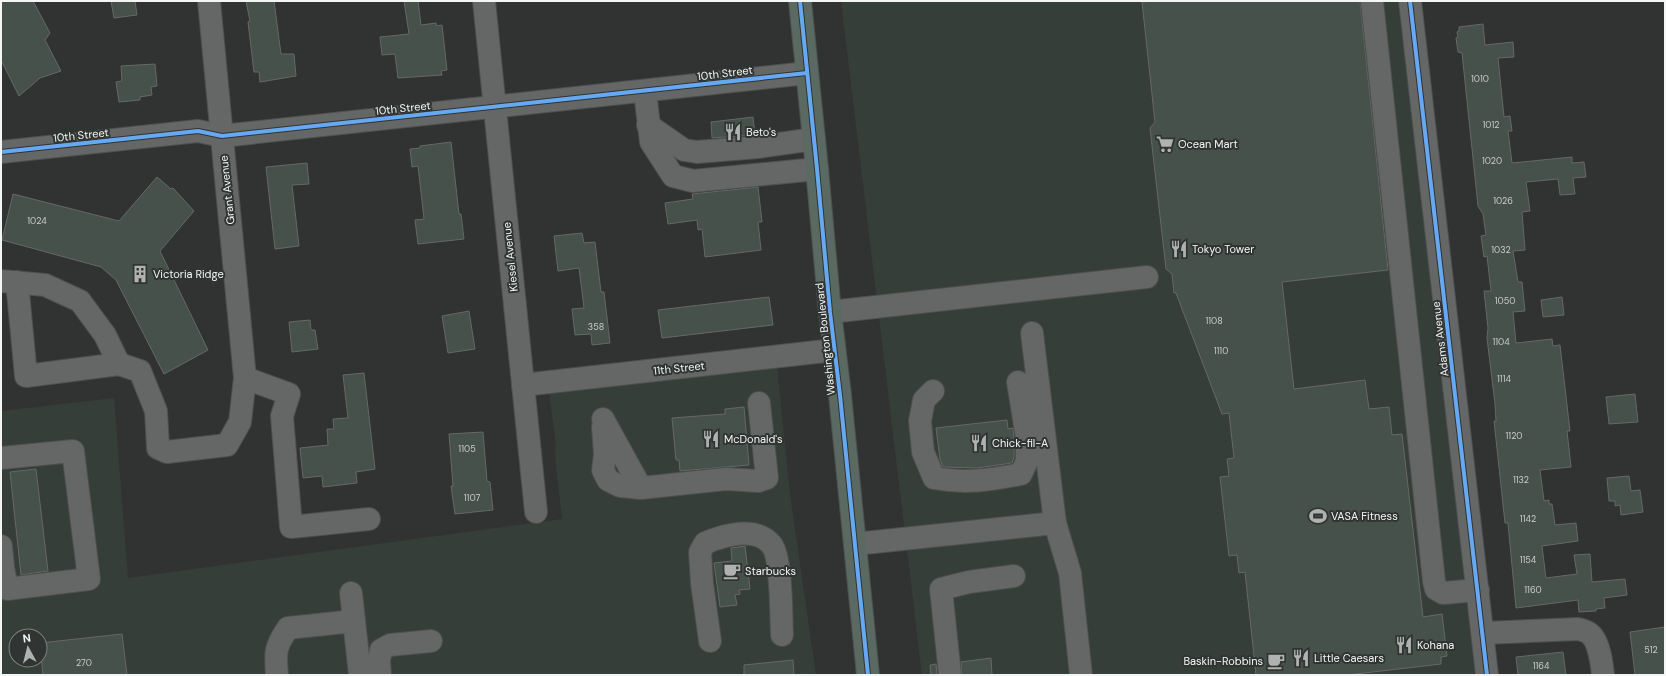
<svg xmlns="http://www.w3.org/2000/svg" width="1666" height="676" font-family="'DM Sans',sans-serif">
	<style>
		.built { fill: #353e39; fill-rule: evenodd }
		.building { fill: #47514c; stroke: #666867 }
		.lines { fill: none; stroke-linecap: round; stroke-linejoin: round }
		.minor-casing { stroke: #4d504e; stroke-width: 24 }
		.major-casing { stroke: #4d504e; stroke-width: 24 }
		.minor { stroke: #646766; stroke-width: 22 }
		.major { stroke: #5b6963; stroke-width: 22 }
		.cycleway-casing { stroke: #303432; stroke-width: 6 }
		.cycleway { stroke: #66a8f1; stroke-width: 4 }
		.labels { text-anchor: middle; stroke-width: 4; stroke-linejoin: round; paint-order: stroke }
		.number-label { font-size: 9px; fill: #c8cdca }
		.street-label { font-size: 11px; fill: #f3f6f4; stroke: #303432 }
		.poi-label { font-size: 11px; fill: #f3f6f4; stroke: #303432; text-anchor: start }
	</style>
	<rect width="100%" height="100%" fill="#313332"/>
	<g class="built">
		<polygon points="841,1 1402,1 1475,675 922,675"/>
		<path d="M777,366L790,494L816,675H1V411L114,398L128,578L562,519L555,456L556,445L549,393L607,384ZM16,636H40V660H16Z"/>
	</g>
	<g class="building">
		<polygon points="1,1 33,1 50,33 45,40 61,71 40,78 19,96 1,60"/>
		<polygon points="111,1 135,1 137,15 114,18"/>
		<polygon points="246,1 274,1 281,54 294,54 296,76 260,82 259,72 254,72 248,22 250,21"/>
		<polygon points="404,1 418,1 421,25 436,23 437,26 442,25 447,70 441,71 442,75 398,78 395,54 382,55 380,37 409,34"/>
		<polygon points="1156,1 1360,1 1388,270 1282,282 1294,389 1365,380 1369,409 1389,407 1392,435 1402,434 1423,617 1442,614 1447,656 1441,657 1441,664 1347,675 1256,675 1245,572 1239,573 1237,555 1229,556 1220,477 1229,476 1227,459 1234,458 1229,413 1222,414 1176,293 1174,293 1172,274 1166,269 1150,128 1155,122 1142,2"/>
		<polygon points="1483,24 1485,45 1513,42 1514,57 1498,58 1504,117 1510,116 1512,131 1508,131 1512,163 1572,157 1572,163 1584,162 1586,177 1573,178 1575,194 1560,195 1558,179 1526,182 1530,211 1522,212 1525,250 1513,251 1518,282 1522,282 1525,311 1513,312 1516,343 1552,339 1553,346 1560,345 1570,431 1567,431 1571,467 1540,470 1544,501 1549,500 1549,504 1552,504 1555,525 1576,523 1578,541 1542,546 1546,578 1577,574 1574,555 1590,554 1592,582 1625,579 1627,595 1604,598 1605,608 1596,609 1596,611 1579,612 1578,600 1516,608 1508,523 1505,523 1494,421 1496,421 1495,404 1487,338 1488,328 1484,291 1491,291 1487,256 1484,257 1481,236 1486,235 1483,214 1478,206 1462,53 1458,52 1456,38 1458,37 1457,32 1459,31 1459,27"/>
		<polygon points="155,64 157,86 151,87 152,95 140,97 140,100 119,102 116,82 122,81 121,66"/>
		<polygon points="753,117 755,135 712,138 711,122"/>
		<polygon points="451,142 459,214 461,214 464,239 418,244 415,220 424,219 418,166 412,167 410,149 420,148 420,146"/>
		<polygon points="307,163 309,184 292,185 299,246 275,249 266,167"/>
		<polygon points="157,177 171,189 173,188 194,211 160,251 208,350 164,374 116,280 101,267 2,240 13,194 119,221"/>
		<polygon points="758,187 762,222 758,222 761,250 705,257 702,229 698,230 697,220 668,224 665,203 693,199 692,194"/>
		<polygon points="582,233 584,243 595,242 601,292 604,292 610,343 592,345 591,334 575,335 572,309 584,308 579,268 558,271 554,236"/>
		<polygon points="769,297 773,325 662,338 658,310"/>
		<polygon points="1562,297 1564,315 1543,317 1541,300"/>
		<polygon points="469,311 475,349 448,353 442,316"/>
		<polygon points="310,320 311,330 315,330 318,349 292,352 289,322"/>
		<polygon points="364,373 375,469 356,472 357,483 323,487 322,476 303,478 300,448 328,445 327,429 334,429 333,419 348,418 343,375"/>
		<polygon points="1635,394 1638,422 1609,424 1606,397"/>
		<polygon points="744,407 749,465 680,471 679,460 676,460 672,418 725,414 725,409"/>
		<polygon points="1007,420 1008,429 1013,428 1014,439 1014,458 1012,463 977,468 943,467 940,459 936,428"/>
		<polygon points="483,432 487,481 490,482 493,510 455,514 451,486 453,486 449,434"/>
		<polygon points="36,469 48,571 21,575 10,472"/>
		<polygon points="1629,476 1631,491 1640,490 1643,512 1621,515 1620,505 1615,506 1615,501 1609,501 1607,478"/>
		<polygon points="745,546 750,589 739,590 740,594 735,595 737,605 720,607 714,563 732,561 731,548"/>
		<polygon points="1665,627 1665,675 1635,675 1630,632"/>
		<polygon points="122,634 127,675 43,675 40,643"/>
		<polygon points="1563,652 1566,675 1518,675 1516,657"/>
		<polygon points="991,658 992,675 962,675 961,662"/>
		<polygon points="793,660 794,675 744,675 744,665"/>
		<polygon points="936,664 937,675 931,675 930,665"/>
	</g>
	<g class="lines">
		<g class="minor-casing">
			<g id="minor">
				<polyline points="484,1 536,512"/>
				<polyline points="1372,1 1434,581 1436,589 1443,593 1478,590"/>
				<polyline points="1410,1 1487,675"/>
				<polyline points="645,92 651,142 673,176 693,181 817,169"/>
				<polyline points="648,125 684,150 697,152 758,147 814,139"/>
				<polyline points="1,152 198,131 222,136 807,73"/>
				<polyline points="1,281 45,285 80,301 105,335 119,364 140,371 156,411 158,448 167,452 227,445 240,422 245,378 209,1"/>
				<polyline points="17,282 26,376 119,364"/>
				<polyline points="830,312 1147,277"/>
				<polyline points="1032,333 1055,523 1070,573 1081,675"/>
				<polyline points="245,378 289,394 282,416 291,527 369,519"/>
				<polyline points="523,385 834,350"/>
				<path d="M933,391L924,400L920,421L923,452L934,478C965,484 990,480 1021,474L1027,461V438L1018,382"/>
				<polyline points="603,419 641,488 726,479 758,481 767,478 759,403"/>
				<polyline points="603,427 605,455 603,470 608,480 620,486 641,488"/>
				<polyline points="1,458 73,451 89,579 7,589 3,567 1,568"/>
				<polyline points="855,544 1055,523"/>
				<polyline points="1,546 3,567"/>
				<polyline points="351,593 360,675"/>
				<path d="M1483,633L1578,629C1581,630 1587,631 1590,634C1599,641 1602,664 1603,675"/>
				<path d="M710,641L702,583L700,552L705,543C724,535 755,526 771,544C782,556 781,617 782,635"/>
				<path d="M277,675C275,652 275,647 288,628L354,621"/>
				<polyline points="380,675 379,660 381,650 390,645 431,641"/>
				<polyline points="950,675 941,589 969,582 1014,576"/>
			</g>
		</g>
		<g class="major-casing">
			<polyline id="major" points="800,1 817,169 830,312 840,395 868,675"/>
		</g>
		<use href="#minor" class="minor"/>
		<use href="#major" class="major"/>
		<g class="cycleway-casing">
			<g id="cycleway">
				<polyline points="800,1 817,169 830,312 840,395 868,675"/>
				<polyline points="1410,1 1487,675"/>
				<polyline points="1,152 198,131 222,136 807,73"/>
			</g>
		</g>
		<use href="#cycleway" class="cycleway"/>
	</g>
	<defs>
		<g id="restaurant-bare" transform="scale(1.38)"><path d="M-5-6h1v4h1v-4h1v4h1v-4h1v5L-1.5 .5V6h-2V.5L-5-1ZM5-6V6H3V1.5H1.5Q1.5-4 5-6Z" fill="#afb2b0" stroke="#303432" stroke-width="2.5" paint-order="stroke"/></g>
		<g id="supermarket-bare" transform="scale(1.38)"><path d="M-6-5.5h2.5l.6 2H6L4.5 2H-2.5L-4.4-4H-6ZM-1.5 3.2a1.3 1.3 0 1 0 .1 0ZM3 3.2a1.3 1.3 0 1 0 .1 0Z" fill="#afb2b0" stroke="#303432" stroke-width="2.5" paint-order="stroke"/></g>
		<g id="building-bare" transform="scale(1.38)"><path d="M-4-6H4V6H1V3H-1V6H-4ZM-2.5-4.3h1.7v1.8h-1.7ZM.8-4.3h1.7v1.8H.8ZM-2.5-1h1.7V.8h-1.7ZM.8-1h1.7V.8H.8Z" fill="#afb2b0" stroke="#303432" stroke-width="2.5" paint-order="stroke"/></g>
		<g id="stadium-bare" transform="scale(1.38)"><path d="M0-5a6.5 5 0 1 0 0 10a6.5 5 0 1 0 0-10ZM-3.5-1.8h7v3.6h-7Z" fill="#afb2b0" stroke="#303432" stroke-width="2.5" paint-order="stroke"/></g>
		<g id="cafe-bare" transform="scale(1.38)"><path d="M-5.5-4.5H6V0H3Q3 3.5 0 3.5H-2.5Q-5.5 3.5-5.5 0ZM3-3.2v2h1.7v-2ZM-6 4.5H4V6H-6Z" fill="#afb2b0" stroke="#303432" stroke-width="2.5" paint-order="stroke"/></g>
	</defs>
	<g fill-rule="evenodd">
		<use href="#restaurant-bare" x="733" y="132"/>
		<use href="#supermarket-bare" x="1165" y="144"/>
		<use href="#restaurant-bare" x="1179" y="249"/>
		<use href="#building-bare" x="140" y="274"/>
		<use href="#restaurant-bare" x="711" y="439"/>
		<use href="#restaurant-bare" x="979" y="443"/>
		<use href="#stadium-bare" x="1318" y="516"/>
		<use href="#cafe-bare" x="732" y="571"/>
		<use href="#restaurant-bare" x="1404" y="645"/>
		<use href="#restaurant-bare" x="1301" y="658"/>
		<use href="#cafe-bare" x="1276" y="661"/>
	</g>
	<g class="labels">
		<g class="number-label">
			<text x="1480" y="82">1010</text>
			<text x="1491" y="128">1012</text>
			<text x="1492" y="164">1020</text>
			<text x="1503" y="204">1026</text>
			<text x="37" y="224">1024</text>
			<text x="1501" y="253">1032</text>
			<text x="1505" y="304">1050</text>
			<text x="1214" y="324">1108</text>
			<text x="596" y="330">358</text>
			<text x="1501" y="345">1104</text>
			<text x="1221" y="354">1110</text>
			<text x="1504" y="382">1114</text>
			<text x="1514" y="439">1120</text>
			<text x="467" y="452">1105</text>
			<text x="1521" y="483">1132</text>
			<text x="472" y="501">1107</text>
			<text x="1528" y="522">1142</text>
			<text x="1528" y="563">1154</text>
			<text x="1533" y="593">1160</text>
			<text x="1651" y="653">512</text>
			<text x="84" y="666">270</text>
			<text x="1541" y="669">1164</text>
		</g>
		<g class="street-label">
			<text transform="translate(725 73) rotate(-7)" y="4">10th Street</text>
			<text transform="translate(403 108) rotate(-6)" y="4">10th Street</text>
			<text transform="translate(81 135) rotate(-6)" y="4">10th Street</text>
			<text transform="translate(227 190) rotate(-96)" y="4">Grant Avenue</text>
			<text transform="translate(510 257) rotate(-96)" y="4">Kiesel Avenue</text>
			<text transform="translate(825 339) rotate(-96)" y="4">Washington Boulevard</text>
			<text transform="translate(1440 339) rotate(-97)" y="4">Adams Avenue</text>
			<text transform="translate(679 368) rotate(-6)" y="4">11th Street</text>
		</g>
		<g class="poi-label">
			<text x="746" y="136">Beto's</text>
			<text x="1178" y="148">Ocean Mart</text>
			<text x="1192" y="253">Tokyo Tower</text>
			<text x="153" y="278">Victoria Ridge</text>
			<text x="724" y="443">McDonald's</text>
			<text x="992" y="447">Chick-fil-A</text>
			<text x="1331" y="520">VASA Fitness</text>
			<text x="745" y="575">Starbucks</text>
			<text x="1417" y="649">Kohana</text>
			<text x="1314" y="662">Little Caesars</text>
			<text x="1263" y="665" text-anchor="end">Baskin-Robbins</text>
		</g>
	</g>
	<rect width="1666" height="676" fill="none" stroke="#f3f6f4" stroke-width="4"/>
	<g transform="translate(28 648) rotate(353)"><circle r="19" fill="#303432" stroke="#7e8280"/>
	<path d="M0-3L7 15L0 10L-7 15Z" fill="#afb2b0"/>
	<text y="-6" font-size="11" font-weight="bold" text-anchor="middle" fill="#f3f6f4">N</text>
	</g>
</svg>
